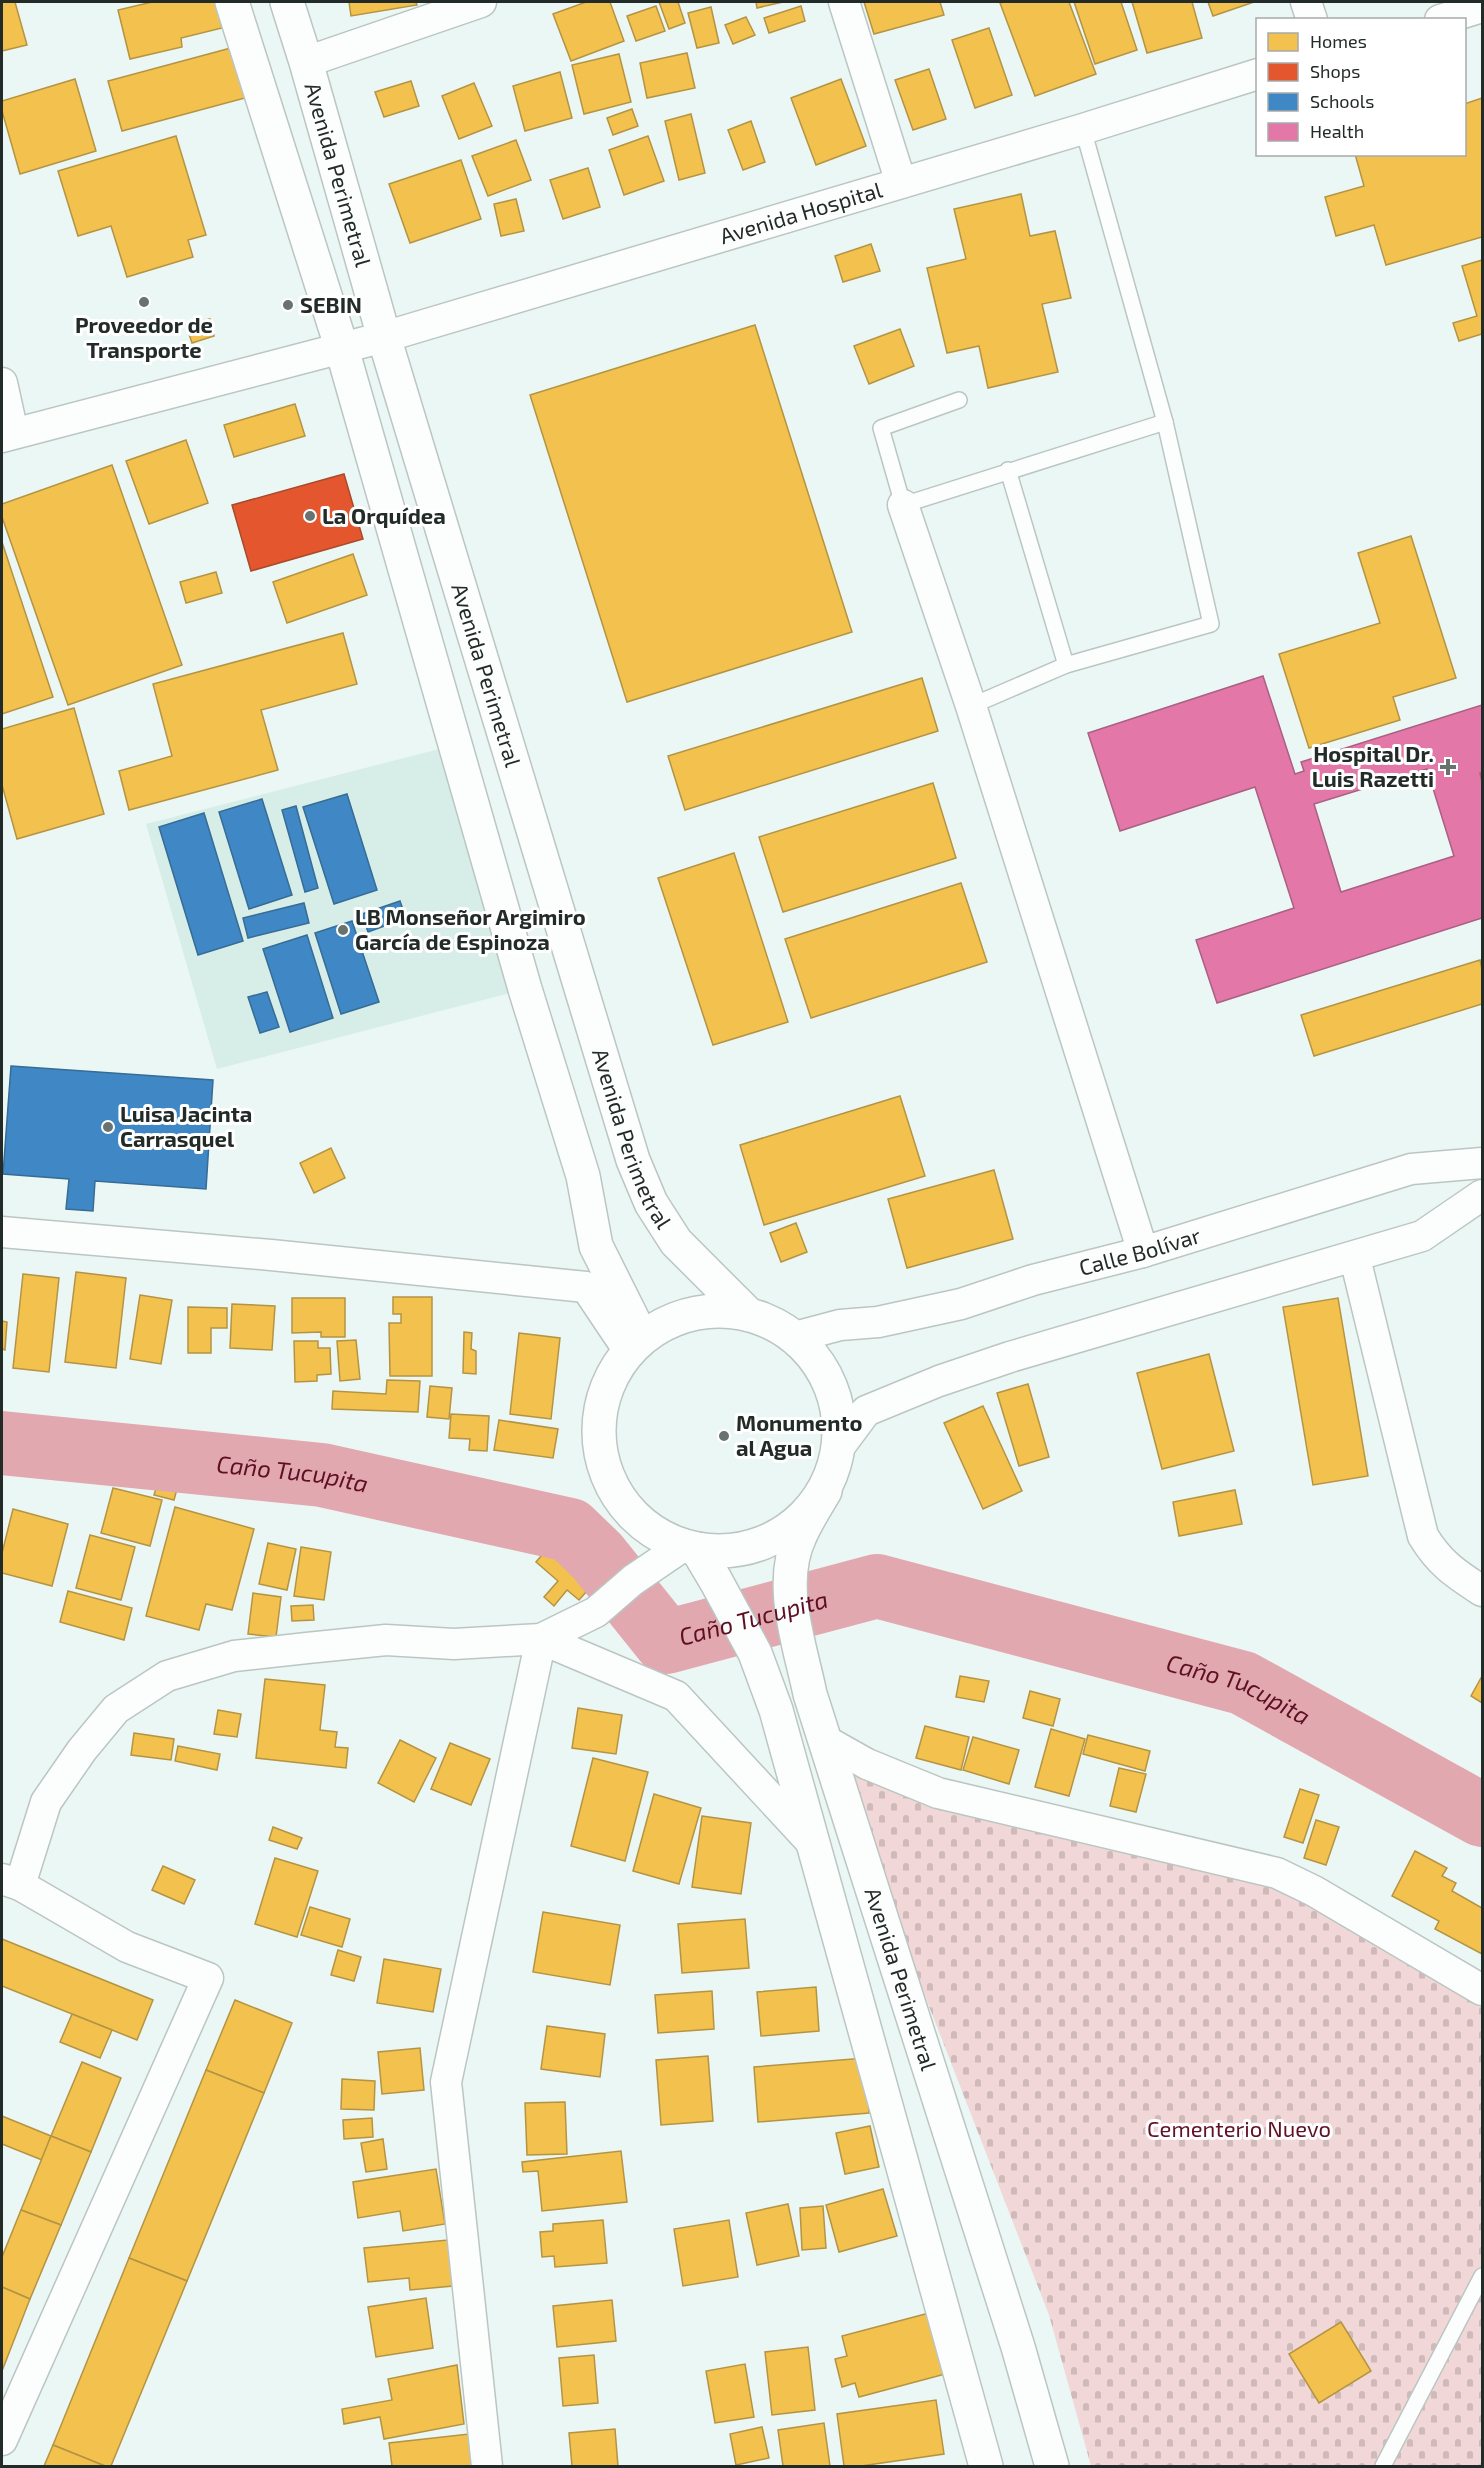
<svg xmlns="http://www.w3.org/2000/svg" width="1484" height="2468" font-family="'Exo 2',sans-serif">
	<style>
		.built { fill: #d7eee8 }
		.cemetery { fill: url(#cemetery-stones) }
		.homes { fill: #f2c14e; stroke: #b49443; stroke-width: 1.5 }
		.shops { fill: #e4572e; stroke: #aa4a2c; stroke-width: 1.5 }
		.schools { fill: #3f88c5; stroke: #366c96; stroke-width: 1.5 }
		.health { fill: #e377a8; stroke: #a96082; stroke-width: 1.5; fill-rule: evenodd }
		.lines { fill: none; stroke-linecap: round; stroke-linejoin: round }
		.river { stroke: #e2a8af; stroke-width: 64 }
		.lane-casing { stroke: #bbc6c2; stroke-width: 18 }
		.street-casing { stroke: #bbc6c2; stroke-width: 33 }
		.secondary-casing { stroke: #bbc6c2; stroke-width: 36 }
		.lane { stroke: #fcfefd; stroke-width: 15 }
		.street { stroke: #fcfefd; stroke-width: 30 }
		.secondary { stroke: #fcfefd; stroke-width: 33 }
		.poi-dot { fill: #68726f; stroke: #fff; stroke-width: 2 }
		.labels { text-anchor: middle; stroke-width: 6; stroke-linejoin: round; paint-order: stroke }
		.street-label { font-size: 22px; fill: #222b28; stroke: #fff }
		.poi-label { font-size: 22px; font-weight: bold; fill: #222b28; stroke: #fff; text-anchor: start }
		.park-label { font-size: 22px; fill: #601125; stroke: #fff }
		.water-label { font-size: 24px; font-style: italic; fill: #5e0f23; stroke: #fff }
	</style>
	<defs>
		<pattern id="cemetery-stones" width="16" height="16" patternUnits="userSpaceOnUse" patternTransform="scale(1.5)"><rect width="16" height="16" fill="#f2d7d8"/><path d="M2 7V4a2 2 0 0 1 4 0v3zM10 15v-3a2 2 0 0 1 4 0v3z" fill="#cfb9b9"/></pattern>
	</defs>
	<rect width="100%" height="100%" fill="#ebf7f4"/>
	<polygon class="built" points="455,745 525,989 217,1069 146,824"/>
	<polygon class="cemetery" points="826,1741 867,1764 1232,1863 1482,1990 1482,2466 1091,2466 1049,2315"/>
	<g class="homes">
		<polygon points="2,2 15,2 27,45 2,51"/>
		<polygon points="152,2 216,2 222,28 181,38 182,47 130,59 118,10"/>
		<polygon points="349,2 416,2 417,5 351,16"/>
		<polygon points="586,2 610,2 624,41 571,61 553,14"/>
		<polygon points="659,2 678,2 685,23 669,29"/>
		<polygon points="756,2 783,2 757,8"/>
		<polygon points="864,2 940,2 944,15 874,34"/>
		<polygon points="1004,2 1069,2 1096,74 1035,96 1000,3"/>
		<polygon points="1074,2 1121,2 1137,50 1095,64"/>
		<polygon points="1132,2 1192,2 1202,38 1147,53"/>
		<polygon points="1208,2 1254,2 1213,16"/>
		<polygon points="656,6 665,31 636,41 627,16"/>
		<polygon points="801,6 805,21 769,33 764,18"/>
		<polygon points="711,7 719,43 697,48 688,13"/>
		<polygon points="746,17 755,35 733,44 725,25"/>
		<polygon points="989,28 1012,95 975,108 952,40"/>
		<polygon points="242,45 256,95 122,131 108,81"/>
		<polygon points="687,53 695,88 647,98 640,63"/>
		<polygon points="619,54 631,102 584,114 572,65"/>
		<polygon points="929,69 946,119 913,130 895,80"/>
		<polygon points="560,72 572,118 525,131 513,86"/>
		<polygon points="75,79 96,151 20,174 2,111 2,101"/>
		<polygon points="841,79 866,146 816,165 791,98"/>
		<polygon points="411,81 419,106 384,117 375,92"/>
		<polygon points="474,83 492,126 459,139 442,96"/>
		<polygon points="1482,98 1482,237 1386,265 1374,225 1336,236 1325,197 1364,186 1355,154 1464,154 1464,104"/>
		<polygon points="632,109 638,126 613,135 607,118"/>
		<polygon points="691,114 705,173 679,180 665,121"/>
		<polygon points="751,121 765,162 743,170 728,130"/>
		<polygon points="176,136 206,235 188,240 193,257 127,277 111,226 78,236 58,171"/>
		<polygon points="648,136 664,181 624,195 609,150"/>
		<polygon points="516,140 531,180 488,196 472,156"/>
		<polygon points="461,160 481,219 410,243 389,184"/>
		<polygon points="588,168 600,207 563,219 550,180"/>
		<polygon points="1021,194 1030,236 1055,231 1071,298 1042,304 1058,372 988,388 979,346 947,353 927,268 966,259 954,209"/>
		<polygon points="516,199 524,231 501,236 494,204"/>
		<polygon points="871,244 880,271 843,282 835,256"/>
		<polygon points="1482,260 1482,334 1459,341 1453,323 1477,316 1462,266"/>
		<polygon points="210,319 214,336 192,343 186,325"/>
		<polygon points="755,325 852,632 627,702 530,395"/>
		<polygon points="900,329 914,366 869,384 854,346"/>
		<polygon points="295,404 305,436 234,457 224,425"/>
		<polygon points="186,440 208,503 149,524 126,461"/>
		<polygon points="112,465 182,665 68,705 2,517 2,504"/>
		<polygon points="1411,536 1456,678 1393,697 1400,720 1309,748 1279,654 1380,623 1358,553"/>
		<polygon points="2,542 53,697 2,714"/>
		<polygon points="353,554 367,595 287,623 273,582"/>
		<polygon points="216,572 222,593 186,603 180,582"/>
		<polygon points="343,633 357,684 261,710 278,770 129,810 119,771 172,756 153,684"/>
		<polygon points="922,678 938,731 685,810 668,756"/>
		<polygon points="74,708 104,814 17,839 2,785 2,729"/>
		<polygon points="933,783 956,858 783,912 759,837"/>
		<polygon points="734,853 788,1022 713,1045 658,878"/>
		<polygon points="961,883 987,962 811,1018 785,939"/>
		<polygon points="1480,960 1482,969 1482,1004 1314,1056 1301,1015"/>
		<polygon points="900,1096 925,1176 764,1225 740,1145"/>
		<polygon points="331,1148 345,1178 314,1193 300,1163"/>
		<polygon points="994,1170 1013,1239 907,1268 888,1199"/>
		<polygon points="796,1223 807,1252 781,1262 770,1233"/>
		<polygon points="76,1272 126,1278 116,1368 65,1362"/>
		<polygon points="23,1274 59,1278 49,1372 13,1368"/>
		<polygon points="140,1295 172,1300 161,1364 130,1359"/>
		<polygon points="393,1297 432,1297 432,1376 390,1376 389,1323 401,1323 401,1314 393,1314"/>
		<polygon points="292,1298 345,1298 345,1337 321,1337 321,1332 292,1333"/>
		<polygon points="1338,1298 1368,1476 1313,1485 1283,1307"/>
		<polygon points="232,1304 275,1306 272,1350 230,1348"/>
		<polygon points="188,1307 227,1308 227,1328 211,1328 211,1353 188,1353"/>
		<polygon points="2,1321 7,1322 5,1350 2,1349"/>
		<polygon points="464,1332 472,1333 471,1349 476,1351 476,1374 463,1373"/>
		<polygon points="519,1333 560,1338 551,1419 510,1414"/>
		<polygon points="356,1340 360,1379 340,1381 337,1341"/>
		<polygon points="294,1341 318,1341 318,1348 330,1348 331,1374 317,1375 317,1381 295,1382"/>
		<polygon points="1209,1354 1234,1451 1162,1469 1137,1373"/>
		<polygon points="387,1380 420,1381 418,1412 332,1409 333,1391 386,1394"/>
		<polygon points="1028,1384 1049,1457 1019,1466 997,1393"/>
		<polygon points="430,1386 452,1388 449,1419 427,1417"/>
		<polygon points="983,1406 1022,1491 983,1509 944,1423"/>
		<polygon points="451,1414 489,1416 487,1451 469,1450 470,1439 449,1438"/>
		<polygon points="499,1420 558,1429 553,1458 494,1450"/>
		<polygon points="162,1469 181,1474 174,1500 154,1495"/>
		<polygon points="113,1488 162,1500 150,1546 101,1533"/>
		<polygon points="1235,1490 1242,1524 1179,1536 1173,1502"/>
		<polygon points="175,1507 254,1529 232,1610 206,1604 199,1630 146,1616"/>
		<polygon points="13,1509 68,1524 52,1586 2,1573 2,1553"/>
		<polygon points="90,1535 135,1547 121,1600 76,1588"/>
		<polygon points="558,1536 602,1574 579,1600 567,1590 554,1606 544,1597 558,1581 536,1562"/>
		<polygon points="268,1543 296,1549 287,1590 259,1584"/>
		<polygon points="301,1547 331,1552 324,1600 294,1596"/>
		<polygon points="68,1591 132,1608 124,1640 60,1622"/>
		<polygon points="253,1593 281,1597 276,1637 248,1634"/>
		<polygon points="313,1605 314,1620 292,1621 291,1606"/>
		<polygon points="960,1676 989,1681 984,1702 956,1697"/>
		<polygon points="1482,1676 1482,1703 1471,1696"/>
		<polygon points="265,1679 325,1685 320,1730 337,1732 335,1747 348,1748 346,1768 256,1758"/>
		<polygon points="1030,1691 1060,1699 1053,1726 1023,1718"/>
		<polygon points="578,1708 622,1715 616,1754 572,1748"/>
		<polygon points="218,1710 241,1714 237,1737 214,1734"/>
		<polygon points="925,1726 969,1737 961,1770 916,1758"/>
		<polygon points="1051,1729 1085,1739 1069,1796 1035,1787"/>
		<polygon points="134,1733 174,1739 171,1760 131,1755"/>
		<polygon points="1088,1735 1150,1751 1145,1771 1083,1754"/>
		<polygon points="973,1737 1019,1750 1009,1784 963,1770"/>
		<polygon points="400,1740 436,1758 414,1802 378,1783"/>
		<polygon points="450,1743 490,1759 471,1805 431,1789"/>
		<polygon points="178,1746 220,1754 217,1770 175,1761"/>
		<polygon points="593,1758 648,1772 625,1861 571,1846"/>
		<polygon points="1119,1768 1146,1774 1136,1812 1110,1806"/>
		<polygon points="1300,1789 1319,1795 1303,1843 1284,1837"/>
		<polygon points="654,1794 701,1808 679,1884 633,1871"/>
		<polygon points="702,1816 751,1823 741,1894 692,1887"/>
		<polygon points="1316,1820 1339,1827 1326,1865 1304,1858"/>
		<polygon points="273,1827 302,1838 297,1849 269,1840"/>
		<polygon points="1415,1851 1447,1868 1442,1876 1456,1883 1452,1891 1482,1908 1482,1954 1435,1929 1439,1921 1392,1896"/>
		<polygon points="275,1858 318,1871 297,1937 255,1924"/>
		<polygon points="163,1866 195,1880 184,1904 152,1890"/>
		<polygon points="310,1907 350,1919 342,1947 301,1935"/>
		<polygon points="543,1912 620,1925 610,1985 533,1972"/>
		<polygon points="745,1919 749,1968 682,1973 678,1924"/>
		<polygon points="2,1939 153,2000 137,2040 2,1986"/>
		<polygon points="338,1950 361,1957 354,1981 331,1975"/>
		<polygon points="384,1959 441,1969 433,2012 377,2003"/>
		<polygon points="816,1987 819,2031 761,2036 757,1992"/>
		<polygon points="712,1991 714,2029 658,2033 655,1995"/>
		<polygon points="235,2000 292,2023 264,2093 206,2070"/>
		<polygon points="72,2014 112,2030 100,2058 60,2042"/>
		<polygon points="547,2026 605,2034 600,2077 541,2069"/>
		<polygon points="420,2048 424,2090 382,2094 378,2052"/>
		<polygon points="708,2056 713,2121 661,2125 656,2060"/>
		<polygon points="865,2058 869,2113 758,2122 754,2067"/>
		<polygon points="82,2062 121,2078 91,2152 51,2136"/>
		<polygon points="206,2070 264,2093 187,2281 129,2258"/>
		<polygon points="342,2079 375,2081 374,2110 341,2109"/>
		<polygon points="565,2102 567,2154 527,2155 525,2103"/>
		<polygon points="2,2116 51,2136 42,2160 2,2144"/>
		<polygon points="372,2118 373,2137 344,2139 343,2120"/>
		<polygon points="870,2126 879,2167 845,2174 836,2133"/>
		<polygon points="51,2136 91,2152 61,2225 21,2210"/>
		<polygon points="383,2139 387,2169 366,2172 361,2143"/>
		<polygon points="621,2151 627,2202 542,2211 538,2171 523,2172 522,2162"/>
		<polygon points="436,2169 445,2224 403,2231 400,2211 358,2218 353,2182"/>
		<polygon points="883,2189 897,2236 839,2252 826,2205"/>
		<polygon points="788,2204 799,2256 757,2265 746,2213"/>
		<polygon points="823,2206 826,2248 802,2250 800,2208"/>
		<polygon points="21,2210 61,2225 30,2299 2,2287 2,2257"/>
		<polygon points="603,2220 607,2263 555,2267 554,2256 542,2257 540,2232 553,2231 553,2224"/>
		<polygon points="729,2220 738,2277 683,2286 674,2229"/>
		<polygon points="448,2240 453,2286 410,2290 409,2278 368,2282 364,2248"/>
		<polygon points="129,2258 187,2281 111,2466 105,2466 53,2445"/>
		<polygon points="2,2287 30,2299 2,2371"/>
		<polygon points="426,2298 433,2348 376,2357 368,2307"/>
		<polygon points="612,2300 616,2341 557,2347 553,2306"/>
		<polygon points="933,2312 949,2373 859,2397 855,2383 842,2387 835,2359 847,2356 842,2336"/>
		<polygon points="1341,2322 1371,2371 1319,2403 1289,2354"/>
		<polygon points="808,2347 815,2410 772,2415 765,2352"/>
		<polygon points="594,2355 598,2403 563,2406 559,2358"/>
		<polygon points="745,2364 754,2417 715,2423 706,2371"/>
		<polygon points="457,2365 464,2424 384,2439 380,2417 344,2424 342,2409 392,2400 388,2379"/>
		<polygon points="936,2400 944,2454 861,2466 844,2466 837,2414"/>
		<polygon points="824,2423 830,2466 783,2466 778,2430"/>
		<polygon points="762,2427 769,2458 736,2465 730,2434"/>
		<polygon points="615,2429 618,2466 572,2466 569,2433"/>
		<polygon points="469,2434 473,2466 392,2466 389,2443"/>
		<polygon points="53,2445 105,2466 44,2466"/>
	</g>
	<polygon class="shops" points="344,474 363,539 251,571 232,505"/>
	<g class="schools">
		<polygon points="347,794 377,890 334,904 303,807"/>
		<polygon points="262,799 292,895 249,909 219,812"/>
		<polygon points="296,806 318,888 305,892 282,810"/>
		<polygon points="204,813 243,941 198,955 159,827"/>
		<polygon points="400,901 406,918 368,932 362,914"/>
		<polygon points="304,903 309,923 248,938 243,918"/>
		<polygon points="352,921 379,1002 341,1014 315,933"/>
		<polygon points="307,935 333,1018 290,1032 263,949"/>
		<polygon points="267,992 279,1027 260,1033 248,997"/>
		<polygon points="11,1066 213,1080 206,1189 95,1181 93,1211 66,1209 69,1179 3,1174"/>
	</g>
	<path class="health" d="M1263,676L1295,774L1304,771L1301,762L1482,705V772L1480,773L1482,782V918L1217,1003L1196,940L1294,908L1255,787L1120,831L1088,733ZM1427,769L1454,856L1341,892L1314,804Z"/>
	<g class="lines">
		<path class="river" id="s1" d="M2,1443L322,1475L570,1530L597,1556L666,1642L877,1586L1243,1683L1482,1815"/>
		<g class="lane-casing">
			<g id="lane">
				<polyline points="959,400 881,428 903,505 1165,422"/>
				<polyline points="1008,470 1066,665"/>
				<polyline points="971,706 1066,665 1211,624 1165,422 1083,129"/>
				<polyline points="1383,2466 1482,2276"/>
			</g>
		</g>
		<g class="street-casing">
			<g id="street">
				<polyline points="844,2 901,183"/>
				<polyline points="1306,2 1312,20"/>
				<polyline points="1440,20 1482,7"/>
				<polyline points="306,62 481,2"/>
				<polyline points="2,383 13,433"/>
				<path id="s2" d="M2,437L384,337L1083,129L1258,74"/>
				<polyline points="903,505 971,706 1143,1252"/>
				<polyline points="2,1232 271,1255 586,1287 629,1351"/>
				<path d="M1355,1258L1423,1536C1440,1564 1456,1574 1482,1591"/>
				<path id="s3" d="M795,1337L840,1325L878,1322L961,1304L1033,1280L1143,1252L1411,1169L1482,1163"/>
				<polyline points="840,1446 866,1411 939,1381 1010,1357 1422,1236 1482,1195"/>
				<polyline points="826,1741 867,1764 938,1793 1277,1873 1314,1891 1482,1990"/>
				<polyline points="2,1879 20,1885 127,1947 208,1978 2,2440"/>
				<polyline points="20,1885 46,1802 82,1750 116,1709 167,1676 234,1656 307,1648 386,1640 454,1644 541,1639 596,1612 633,1580 683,1546"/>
				<polyline points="487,2466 446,2082 541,1639 676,1696 813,1844"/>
			</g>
		</g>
		<g class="secondary-casing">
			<g id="secondary">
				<polyline points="232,2 342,349 525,989 583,1176 596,1246 642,1338"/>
				<path id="s4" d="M287,2L306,62L384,337L633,1160L651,1203L676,1242L748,1314"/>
				<circle cx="719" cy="1431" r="120"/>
				<path id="s5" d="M825,1491C816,1506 807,1520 800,1536C777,1584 800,1645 810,1694L1018,2347L1052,2466"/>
				<polyline points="697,1549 716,1581 755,1653 776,1710 986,2466"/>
			</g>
		</g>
		<use href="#lane" class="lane"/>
		<use href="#street" class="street"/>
		<use href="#secondary" class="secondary"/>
	</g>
	<g class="poi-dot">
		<circle cx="144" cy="302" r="6"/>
		<circle cx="288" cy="305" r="6"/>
		<circle cx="310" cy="516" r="6"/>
		<path d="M1445 758h6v6h6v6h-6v6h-6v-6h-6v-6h6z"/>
		<circle cx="343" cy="930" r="6"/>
		<circle cx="108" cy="1127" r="6"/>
		<circle cx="724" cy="1436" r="6"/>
	</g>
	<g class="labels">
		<g class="street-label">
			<text dy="8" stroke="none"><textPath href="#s4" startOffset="180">Avenida Perimetral</textPath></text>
			<text dy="8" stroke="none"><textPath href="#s2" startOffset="830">Avenida Hospital</textPath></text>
			<text dy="8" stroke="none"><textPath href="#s4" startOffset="702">Avenida Perimetral</textPath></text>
			<text dy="8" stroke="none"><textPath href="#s4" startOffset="1188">Avenida Perimetral</textPath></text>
			<text dy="8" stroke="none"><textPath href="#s3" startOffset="356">Calle Bolívar</textPath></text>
			<text dy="8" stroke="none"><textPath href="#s5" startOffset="512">Avenida Perimetral</textPath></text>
		</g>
		<g class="poi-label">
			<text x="300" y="313">SEBIN</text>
			<text x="144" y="333" text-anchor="middle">Proveedor de<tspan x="144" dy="25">Transporte</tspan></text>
			<text x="322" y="524">La Orquídea</text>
			<text x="1434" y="762" text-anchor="end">Hospital Dr.<tspan x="1434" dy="25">Luis Razetti</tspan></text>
			<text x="355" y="925">LB Monseñor Argimiro<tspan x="355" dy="25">García de Espinoza</tspan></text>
			<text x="120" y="1122">Luisa Jacinta<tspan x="120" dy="25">Carrasquel</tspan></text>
			<text x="736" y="1431">Monumento<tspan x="736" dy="25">al Agua</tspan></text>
		</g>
		<g class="park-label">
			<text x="1239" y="2137">Cementerio Nuevo</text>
		</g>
		<g class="water-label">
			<text dy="8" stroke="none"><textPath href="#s1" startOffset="292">Caño Tucupita</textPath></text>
			<text dy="8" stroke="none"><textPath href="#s1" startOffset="814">Caño Tucupita</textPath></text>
			<text dy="8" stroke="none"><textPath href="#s1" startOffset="1318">Caño Tucupita</textPath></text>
		</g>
	</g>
	<rect width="1484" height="2468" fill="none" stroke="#222b28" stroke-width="6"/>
	<rect x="1256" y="18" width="210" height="138" fill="#ffffff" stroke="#a7aaa9" stroke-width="1.5"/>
	<rect x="1268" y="33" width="30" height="18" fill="#f2c14e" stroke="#a7aaa9" stroke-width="1.5"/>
	<text x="1310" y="48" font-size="18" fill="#222b28">Homes</text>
	<rect x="1268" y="63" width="30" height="18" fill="#e4572e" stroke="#a7aaa9" stroke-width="1.5"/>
	<text x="1310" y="78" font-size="18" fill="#222b28">Shops</text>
	<rect x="1268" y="93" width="30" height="18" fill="#3f88c5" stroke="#a7aaa9" stroke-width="1.5"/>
	<text x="1310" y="108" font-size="18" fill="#222b28">Schools</text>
	<rect x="1268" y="123" width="30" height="18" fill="#e377a8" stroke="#a7aaa9" stroke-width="1.5"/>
	<text x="1310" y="138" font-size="18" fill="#222b28">Health</text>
</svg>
